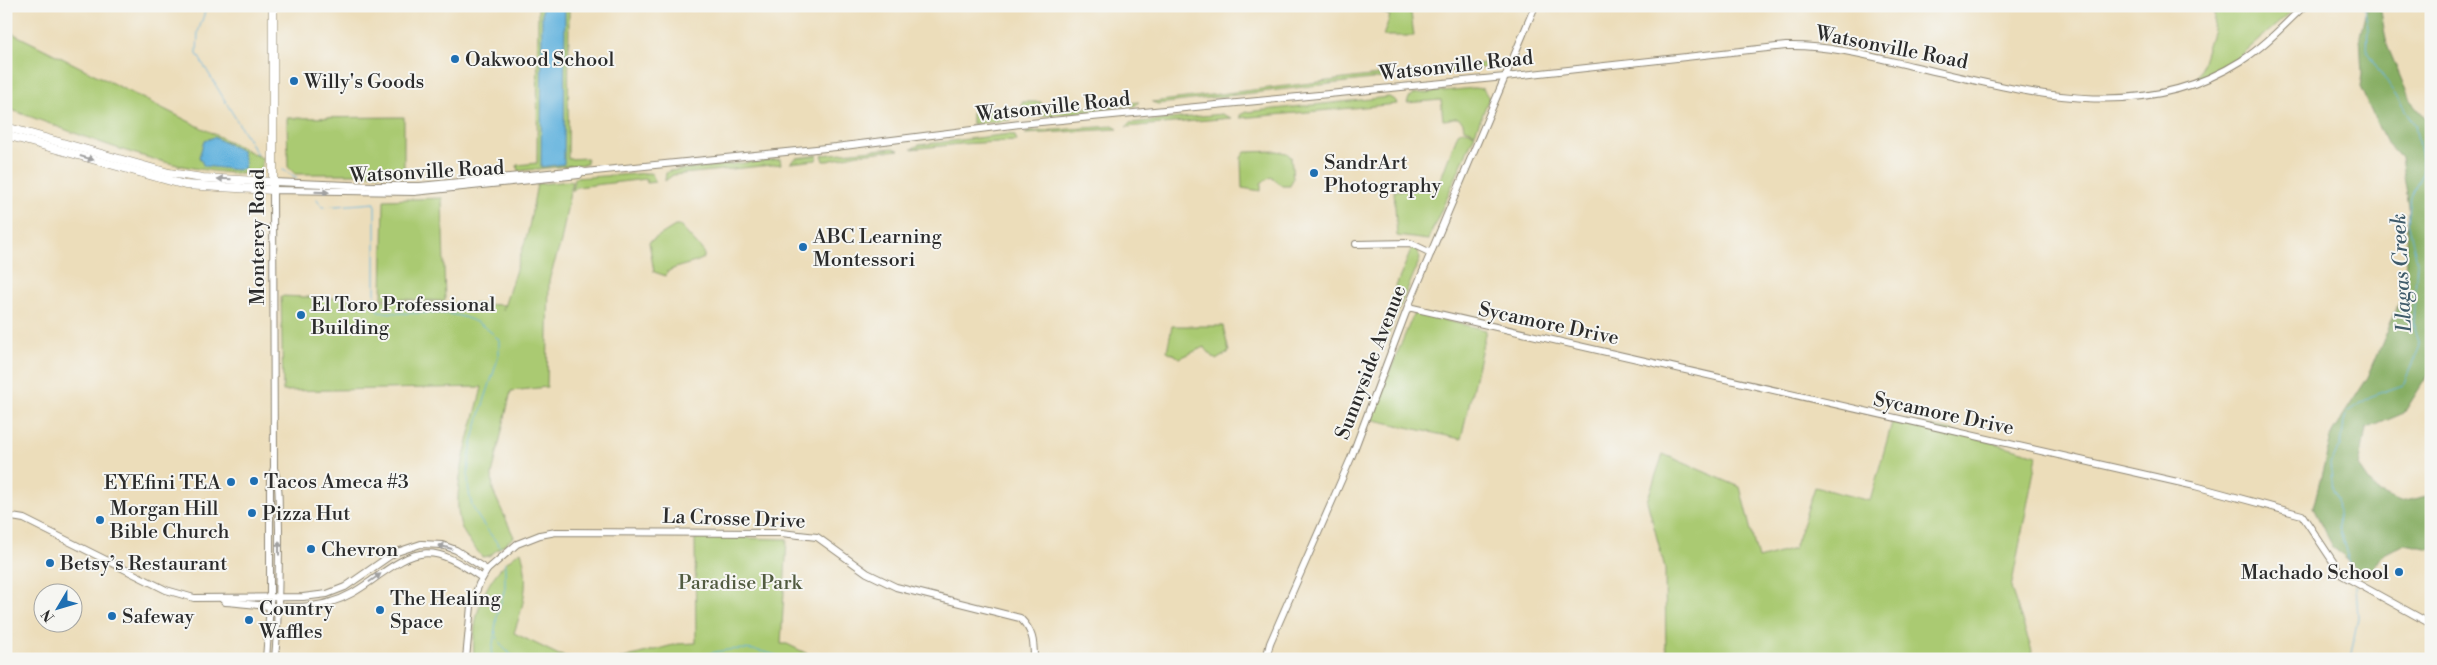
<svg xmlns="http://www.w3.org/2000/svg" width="2437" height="665" font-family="'Libre Bodoni',serif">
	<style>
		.green { fill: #aaca72; stroke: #6a7a4e }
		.forest { fill: #87ae64; stroke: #596c48 }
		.water { fill: #63b3de; stroke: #476f84 }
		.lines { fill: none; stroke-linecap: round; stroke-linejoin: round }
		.stream { stroke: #63b3de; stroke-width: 1 }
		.secondary-casing { stroke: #8c8472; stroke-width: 8 }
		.primary-casing { stroke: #8c8472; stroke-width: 9 }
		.secondary { stroke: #fff; stroke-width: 6 }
		.primary { stroke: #fff; stroke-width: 8 }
		.oneway { fill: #a0a0a0 }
		.poi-dot { fill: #1f6fb2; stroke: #f6f6f2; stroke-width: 2 }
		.labels { text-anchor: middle; stroke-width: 4; stroke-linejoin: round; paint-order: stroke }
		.street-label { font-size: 20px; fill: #2b2b2b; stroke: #f6f6f2 }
		.poi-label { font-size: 20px; fill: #2b2b2b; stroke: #f6f6f2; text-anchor: start }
		.park-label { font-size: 20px; fill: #515b40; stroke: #f6f6f2 }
		.water-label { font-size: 21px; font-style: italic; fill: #3f5b6a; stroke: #f6f6f2 }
	</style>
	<rect width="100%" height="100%" fill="#f6f6f2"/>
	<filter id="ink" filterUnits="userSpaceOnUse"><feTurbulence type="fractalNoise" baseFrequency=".02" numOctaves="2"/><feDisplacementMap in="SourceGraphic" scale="10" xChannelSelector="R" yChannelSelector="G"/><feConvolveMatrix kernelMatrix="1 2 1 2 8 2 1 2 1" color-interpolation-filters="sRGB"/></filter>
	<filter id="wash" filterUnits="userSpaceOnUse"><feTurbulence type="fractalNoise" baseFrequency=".0096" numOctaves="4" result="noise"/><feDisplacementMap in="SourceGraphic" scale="20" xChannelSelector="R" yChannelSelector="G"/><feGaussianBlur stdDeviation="1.12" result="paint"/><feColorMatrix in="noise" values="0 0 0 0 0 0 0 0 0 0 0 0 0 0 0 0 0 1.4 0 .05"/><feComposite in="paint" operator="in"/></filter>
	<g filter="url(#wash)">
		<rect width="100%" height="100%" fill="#ecddba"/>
		<g class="green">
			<polygon points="538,6 569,6 568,159 587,158 587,164 518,171 517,165 537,163"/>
			<polygon points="1370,6 1406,6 1407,11 1411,13 1414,36 1383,36 1390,16"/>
			<polygon points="2215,6 2298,6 2231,64 2197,80 2213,29"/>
			<path d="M6,30L262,158V168C251,176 234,173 221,172C145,164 78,133 6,108Z"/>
			<polygon points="1493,62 1498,66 1411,76 1404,73"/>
			<polygon points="1395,73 1389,77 1158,104 1152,102"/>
			<path d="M1474,88L1483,89L1489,98L1475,133L1464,128L1463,122C1456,114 1452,120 1443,120L1441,100L1407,103L1409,98L1414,94Z"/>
			<polygon points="1389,97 1396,101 1397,104 1240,118 1240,115 1246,112"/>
			<polygon points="1022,102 1041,102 1042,112 1139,102 1135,106 1119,106 1103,110 1030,117 1023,114"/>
			<polygon points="1014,108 1015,115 1010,120 972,124 972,112"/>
			<polygon points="1222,114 1231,118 1126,127 1130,123"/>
			<polygon points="404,117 404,174 295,174 288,167 287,118"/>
			<polygon points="1113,126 1118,129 1025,134 1027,132"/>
			<polygon points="1463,130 1475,134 1428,240 1397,236 1394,191 1424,188 1431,191 1437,189 1458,133"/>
			<polygon points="1009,134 1015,136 1017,141 960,144 911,149 919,145"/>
			<polygon points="893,148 899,150 858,154 828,161 824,161 822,155"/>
			<polygon points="1277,151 1287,153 1291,157 1293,179 1290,186 1282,186 1271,177 1261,183 1261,191 1242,188 1241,158 1245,152"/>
			<polygon points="818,155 816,160 790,163 796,158"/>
			<polygon points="780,159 781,164 673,175 665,181 666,173 669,171"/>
			<polygon points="649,173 652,174 655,182 647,183 646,179 577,187 572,191 574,178"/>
			<path d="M572,181L561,242L549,280L547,387L511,391L492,475L493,491L514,537L489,556L482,557C475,548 465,537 461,526C449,490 474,424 482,387L283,391L281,296L504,305L503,310L528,232L537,184Z"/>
			<polygon points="442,198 445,301 382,298 384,200"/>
			<path d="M675,226H680L704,252V258C692,265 678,265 667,272L666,276L654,272L649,242Z"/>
			<polygon points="1412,248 1417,250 1420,259 1383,347 1379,348 1393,303 1391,298"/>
			<polygon points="1414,313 1486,330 1461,439 1370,419"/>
			<polygon points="1172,326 1223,326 1229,352 1216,360 1204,347 1180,358 1167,351"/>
			<polygon points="1893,419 1948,430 2037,455 2011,588 2032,651 2030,659 1666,659 1665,568 1647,501 1663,454 1740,487 1758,559 1794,549 1815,487 1870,501"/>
			<polygon points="695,537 787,539 781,644 787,644 818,659 620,659 677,644 696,643"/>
			<path d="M521,551C530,581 524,604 514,633L559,655L577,659H474C471,616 484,575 521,551Z"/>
		</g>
		<polygon class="forest" points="2367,6 2380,6 2387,45 2410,100 2431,124 2431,370 2404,413 2366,429 2359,466 2376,491 2400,502 2431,495 2431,549 2404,544 2382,555 2367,578 2333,547 2313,508 2332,433 2368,377 2404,291 2409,207 2401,158 2385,141 2360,87 2362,74 2360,36"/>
		<g class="water">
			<polygon points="542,6 565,6 564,164 541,167"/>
			<polygon points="214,137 242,151 245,163 243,169 237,170 204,166 199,157 204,141"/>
		</g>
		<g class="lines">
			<g class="stream">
				<polyline points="207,6 198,32 197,54 257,154"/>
				<polyline points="283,170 297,178"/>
				<path d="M317,199L322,207L375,203V299L378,311C423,319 463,300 499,340V354C488,397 457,460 472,505C478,520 491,534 500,547"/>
				<polyline points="2354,579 2339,527 2337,499 2333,490 2330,463 2341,446 2344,421 2347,413 2371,396 2403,385 2420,346 2413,322 2417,262 2408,221 2411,197 2423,171 2422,162 2415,125 2367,52 2368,28 2364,6"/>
				<path d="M495,631C499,644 506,654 520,659"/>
				<polyline points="784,658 785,659"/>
				<polyline points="491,659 497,615 505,588 505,562"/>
				<path d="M688,659C724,649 745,644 781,657"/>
				<polyline points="2350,659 2358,618 2356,585"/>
			</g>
		</g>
	</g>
	<g filter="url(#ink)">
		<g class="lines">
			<g class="secondary-casing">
				<g id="secondary">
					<path d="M273,182L373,186H420L578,170L585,172L836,147L1020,124L1505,77L1786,46C1829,45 1870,56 1912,66C2022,91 2137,127 2241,61C2265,46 2284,25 2304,6"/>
					<polyline points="1356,244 1410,243 1431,253"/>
					<polyline points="1408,307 2195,486 2302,515 2342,575 2431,624"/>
					<path d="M274,468C281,488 278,508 279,529C279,572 279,615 275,659"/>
					<polyline points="6,516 24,519 166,590 194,598 303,597 327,594 345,587 394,553 421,544 442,545 456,550 487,570"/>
					<path d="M222,599L225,602C259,604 298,612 331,602C346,598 358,590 371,581C419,546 432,543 482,578"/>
					<polyline points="266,659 270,605 270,481 274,468 273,190 414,192 579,175 581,172"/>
					<path d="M466,659L471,606L479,584L487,570L517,544L540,535L556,532L781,533L817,537L867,573L896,587L1020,618C1033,631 1034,641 1034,659"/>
					<polyline points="1266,659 1270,643 1351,458 1408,307 1535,6"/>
				</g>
			</g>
			<g class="primary-casing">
				<g id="primary">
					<polyline points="6,127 169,173 203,178 273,182"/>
					<polyline points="6,135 185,185 273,190 273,6"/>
				</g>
			</g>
			<use href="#secondary" class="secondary"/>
			<use href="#primary" class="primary"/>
		</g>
		<defs><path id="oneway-solid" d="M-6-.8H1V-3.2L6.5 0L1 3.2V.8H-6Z" transform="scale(1.25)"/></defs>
		<g class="oneway">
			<use href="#oneway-solid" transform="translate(87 158) rotate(16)"/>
			<use href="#oneway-solid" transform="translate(224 179) rotate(-178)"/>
			<use href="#oneway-solid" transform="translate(322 192) rotate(2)"/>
			<use href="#oneway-solid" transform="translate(445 547) rotate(-165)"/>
			<use href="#oneway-solid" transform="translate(279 548) rotate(-90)"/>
			<use href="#oneway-solid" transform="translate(375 578) rotate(-35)"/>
		</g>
	</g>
	<g class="poi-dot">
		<circle cx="455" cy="59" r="5"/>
		<circle cx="294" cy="81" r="5"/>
		<circle cx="1314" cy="173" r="5"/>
		<circle cx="803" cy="247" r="5"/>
		<circle cx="301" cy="315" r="5"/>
		<circle cx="254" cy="481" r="5"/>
		<circle cx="231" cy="482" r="5"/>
		<circle cx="252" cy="513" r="5"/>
		<circle cx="100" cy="520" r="5"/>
		<circle cx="311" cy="549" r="5"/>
		<circle cx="50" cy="563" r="5"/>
		<circle cx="2399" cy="572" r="5"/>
		<circle cx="380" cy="610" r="5"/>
		<circle cx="112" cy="616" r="5"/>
		<circle cx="249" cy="620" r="5"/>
	</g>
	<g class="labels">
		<g class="street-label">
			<text transform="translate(1892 47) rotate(11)" y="7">Watsonville Road</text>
			<text transform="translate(1456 65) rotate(-6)" y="7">Watsonville Road</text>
			<text transform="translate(1053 106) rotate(-6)" y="7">Watsonville Road</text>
			<text transform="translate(427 171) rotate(-3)" y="7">Watsonville Road</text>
			<text transform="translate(257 237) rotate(-90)" y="7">Monterey Road</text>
			<text transform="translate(1549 323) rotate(12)" y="7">Sycamore Drive</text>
			<text transform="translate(1370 362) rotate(-69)" y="7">Sunnyside Avenue</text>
			<text transform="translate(1944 413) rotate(12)" y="7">Sycamore Drive</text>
			<text transform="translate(734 518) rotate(2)" y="7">La Crosse Drive</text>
		</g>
		<g class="poi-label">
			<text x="465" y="66">Oakwood School</text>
			<text x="304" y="88">Willy's Goods</text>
			<text x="1324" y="169">SandrArt<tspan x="1324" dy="23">Photography</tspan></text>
			<text x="813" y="243">ABC Learning<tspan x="813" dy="23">Montessori</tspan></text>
			<text x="311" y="311">El Toro Professional<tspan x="311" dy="23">Building</tspan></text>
			<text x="264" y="488">Tacos Ameca #3</text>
			<text x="221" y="489" text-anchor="end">EYEfini TEA</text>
			<text x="110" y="515">Morgan Hill<tspan x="110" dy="23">Bible Church</tspan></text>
			<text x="262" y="520">Pizza Hut</text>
			<text x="321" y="556">Chevron</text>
			<text x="60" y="570">Betsy’s Restaurant</text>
			<text x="2389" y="579" text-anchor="end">Machado School</text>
			<text x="390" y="605">The Healing<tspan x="390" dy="23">Space</tspan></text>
			<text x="259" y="615">Country<tspan x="259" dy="23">Waffles</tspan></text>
			<text x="122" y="623">Safeway</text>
		</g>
		<g class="park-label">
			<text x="740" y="589">Paradise Park</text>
		</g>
		<g class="water-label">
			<text transform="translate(2401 273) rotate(-93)" y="7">Llagas Creek</text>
		</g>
	</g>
	<rect width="2437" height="665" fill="none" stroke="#f6f6f2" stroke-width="25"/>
	<g transform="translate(58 608) rotate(232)"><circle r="24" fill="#f6f6f2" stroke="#a5a5a2"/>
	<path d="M0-4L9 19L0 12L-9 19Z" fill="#1f6fb2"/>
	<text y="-8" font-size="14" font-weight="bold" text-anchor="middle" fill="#2b2b2b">N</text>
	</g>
</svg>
